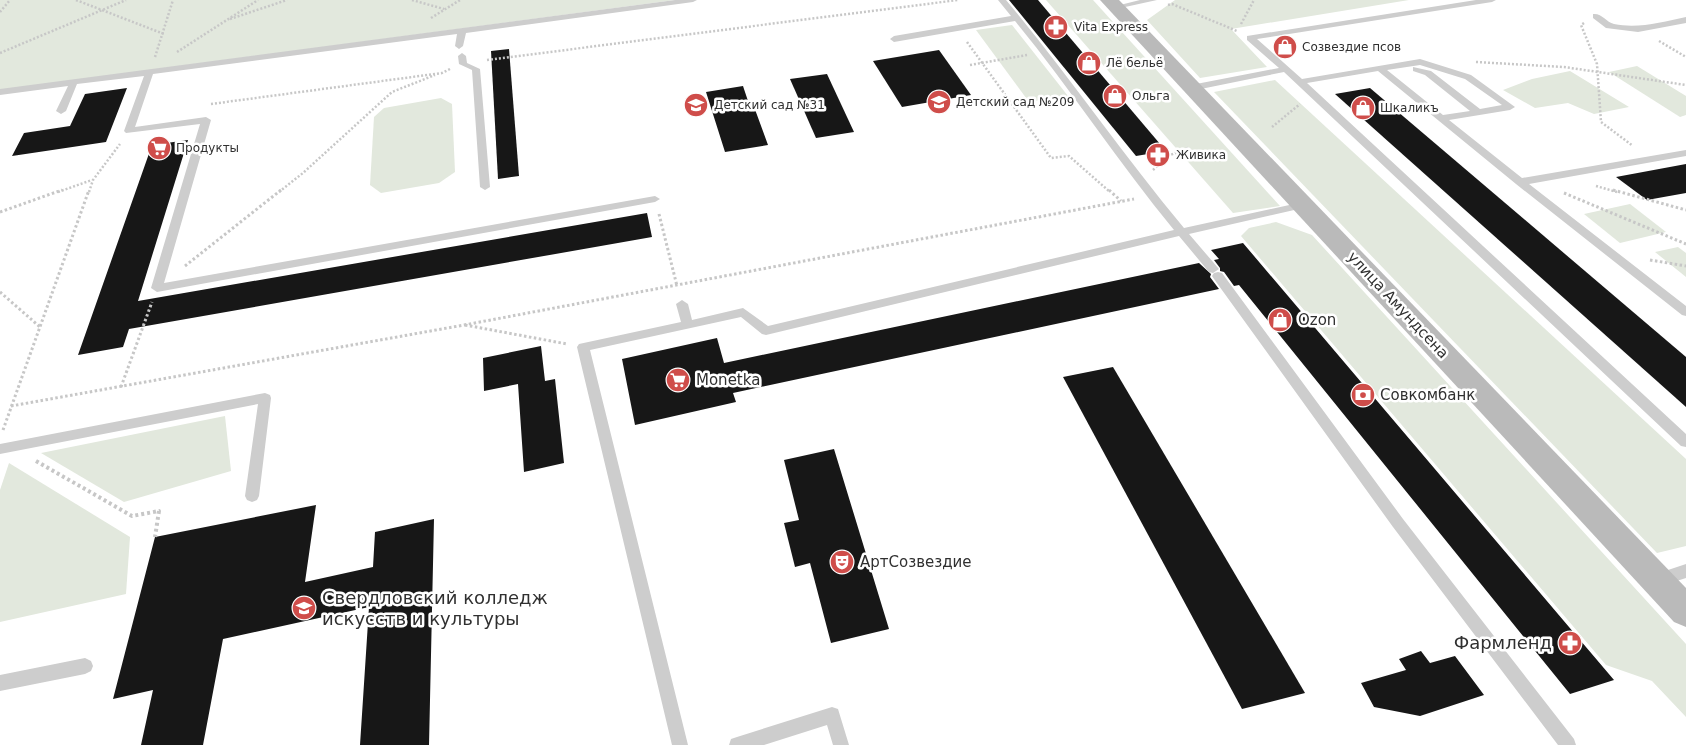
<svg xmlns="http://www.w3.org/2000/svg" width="1686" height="745" font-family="'DejaVu Sans',sans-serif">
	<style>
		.green { fill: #e2e8dd }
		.building { fill: #171717 }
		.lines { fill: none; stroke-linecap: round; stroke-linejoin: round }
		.path-far2 { stroke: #c7c7c7; stroke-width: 2.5; stroke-dasharray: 2 2; stroke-linecap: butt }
		.path-far1 { stroke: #c7c7c7; stroke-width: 3; stroke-dasharray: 2.5 2.5; stroke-linecap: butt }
		.path { stroke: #c7c7c7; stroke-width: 4; stroke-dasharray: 3 3; stroke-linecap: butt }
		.lane { fill: #cdcdcd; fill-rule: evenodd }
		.secondary { fill: #bababa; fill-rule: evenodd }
		.labels { text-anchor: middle; stroke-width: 5; stroke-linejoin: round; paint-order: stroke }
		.far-poi-label { font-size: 12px; fill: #303030; stroke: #fff; text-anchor: start }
		.street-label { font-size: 15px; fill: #303030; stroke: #fff }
		.poi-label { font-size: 15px; fill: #303030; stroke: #fff; text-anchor: start }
		.near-poi-label { font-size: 18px; fill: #303030; stroke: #fff; text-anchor: start }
	</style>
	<rect width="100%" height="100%" fill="#fff"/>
	<g class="green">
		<polygon points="0,0 675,0 0,90"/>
		<polygon points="1046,0 1093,0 1280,206 1233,213"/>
		<polygon points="1175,0 1409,0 1231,29 1267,67 1200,78 1147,20"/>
		<polygon points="1012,25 1068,96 1029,102 976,30"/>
		<polygon points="1637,66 1686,96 1686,115 1680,117 1609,72"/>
		<polygon points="1570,71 1629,107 1594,114 1568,103 1535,108 1503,90 1532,79"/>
		<polygon points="1275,80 1686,459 1686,546 1657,553 1214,92"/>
		<polygon points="441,98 452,104 455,172 439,183 381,193 370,185 374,117 384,108"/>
		<polygon points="1630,204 1666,232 1620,243 1584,214"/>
		<polygon points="1276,222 1312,235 1686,644 1686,717 1652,681 1606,665 1241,236 1249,228"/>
		<polygon points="1678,247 1686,253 1686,277 1655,252"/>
		<polygon points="225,416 231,471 124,502 41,453"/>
		<polygon points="9,463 130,537 126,594 0,622 0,490"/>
	</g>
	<g class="building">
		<polygon points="1009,0 1038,0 1166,151 1136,156"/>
		<polygon points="509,49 519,176 498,179 491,51"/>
		<polygon points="939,50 971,95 902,107 873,61"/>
		<polygon points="827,74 854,132 816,138 790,79"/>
		<polygon points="743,86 749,104 753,104 768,145 725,152 706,92"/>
		<polygon points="127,88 106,142 12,156 24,133 70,126 85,94"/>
		<polygon points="1370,88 1686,357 1686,407 1335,94"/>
		<polygon points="188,140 138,301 647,213 652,237 129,329 123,347 78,355 152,145"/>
		<polygon points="1686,164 1686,193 1647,200 1616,177"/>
		<polygon points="1243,243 1614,680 1570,694 1239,285 1234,286 1224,272 1220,271 1220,268 1214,260 1219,259 1211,250"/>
		<polygon points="1199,263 1211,274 1210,277 1219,289 733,393 736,402 635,425 622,359 717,338 724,363"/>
		<polygon points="541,346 545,381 555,379 564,463 524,472 518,384 484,391 483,358"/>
		<polygon points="1113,367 1305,693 1242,709 1063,377"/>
		<polygon points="834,449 889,629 831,643 810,563 795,567 784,523 799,520 784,460"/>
		<polygon points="316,505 305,582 373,567 375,532 434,519 429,745 360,745 369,607 223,639 203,745 141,745 153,690 113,699 155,537"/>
		<polygon points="1421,651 1430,663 1455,656 1484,695 1420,716 1374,707 1361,683 1406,670 1399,659"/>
	</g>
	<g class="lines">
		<g class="path-far2">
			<polyline points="76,0 164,34"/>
			<polyline points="412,0 444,9"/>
			<polyline points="1168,5 1172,4 1237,31"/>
			<polyline points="0,12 10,0"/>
			<polyline points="431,18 460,0"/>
			<polyline points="230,19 287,0"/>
			<polyline points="1584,23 1581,25 1597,64 1601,122 1633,146"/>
			<polyline points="1241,24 1254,0"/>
			<polyline points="1659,41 1686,57"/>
			<polyline points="967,42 1051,158 1069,156 1110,192"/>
			<polyline points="177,52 258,0"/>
			<polyline points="0,53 126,0"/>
			<polyline points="155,57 173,0"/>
			<polyline points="487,60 958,0"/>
			<polyline points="1476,62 1564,67 1686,85"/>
			<polyline points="970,65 1027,55"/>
			<polyline points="211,104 442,73 450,69"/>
			<polyline points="1272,127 1300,104"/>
			<polyline points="1153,170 1168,156 1188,148"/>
			<polyline points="1596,186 1617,192"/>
			<polyline points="58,192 92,180"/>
			<polyline points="89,192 93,180 120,144"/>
			<polyline points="279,192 303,173 392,92 435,75"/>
		</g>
		<g class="path-far1">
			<polyline points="1109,190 1121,201"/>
			<polyline points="1613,190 1686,210"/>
			<polyline points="1564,193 1686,244"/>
			<polyline points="0,212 62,190"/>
			<polyline points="659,214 677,286"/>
			<polyline points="1650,260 1686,266"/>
			<polyline points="185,266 281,190"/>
			<polyline points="0,292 40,327"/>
			<polyline points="465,325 567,344"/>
			<polyline points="121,387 152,302"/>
			<polyline points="11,406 464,325 1134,199"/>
			<polyline points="3,430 89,190"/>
		</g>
		<polyline class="path" points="36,461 132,516 159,511 155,537"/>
		<g class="lane">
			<polygon points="675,0 697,0 693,2 466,33 463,46 459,49 455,46 457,34 153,74 135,127 206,117 211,120 164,283 655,196 660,199 655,202 157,292 151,288 200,124 126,133 124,131 144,76 77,84 66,111 61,114 56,111 68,86 0,95 0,89"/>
			<path d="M998,0H1006C1068,74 1122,154 1184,228L1303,202L1308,205L1303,208L1189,234L1219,269L1213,273L1209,272L1179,236L766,335L762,334L741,317L590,350L688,745H672L577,347L579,344L681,322L676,304L682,300L688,304L692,320L743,308L768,326L1174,230C1118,162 1071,89 1015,21L894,42L890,39L894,36L1011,16Z"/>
			<polygon points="1140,0 1157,0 1116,9 1112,7"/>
			<path d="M1476,0H1496L1492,2L1257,39L1302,79L1420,59L1471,75L1515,107L1510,110L1449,120L1522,178L1686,150V156L1529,184L1686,306V316L1682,315L1516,184L1378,71L1307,83L1686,434V447L1681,446L1284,72L1191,91L1186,88L1191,85L1279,68L1247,40V36ZM1420,65L1465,79L1502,105L1480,109L1431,71L1413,67V71L1425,75L1470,111L1443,115L1387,70Z"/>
			<path d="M1593,14C1602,13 1606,22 1614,24C1638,29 1662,22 1686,17V23L1638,32L1606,28L1593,18Z"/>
			<polygon points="462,53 466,56 467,63 480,69 490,187 485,190 480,187 472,70 459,64 458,56"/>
			<polygon points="1218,272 1222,273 1403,519 1574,739 1576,745 1558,745 1393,527 1214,279 1212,276 1214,273"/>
			<polygon points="265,393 270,395 271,398 259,496 257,500 252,502 247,500 245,496 258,404 0,454 0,444"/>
			<polygon points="1686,564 1686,578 1658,587 1653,585 1651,580 1653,575"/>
			<polygon points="85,658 91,661 93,666 91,671 85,674 0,691 0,675"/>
			<polygon points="832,707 838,709 849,745 833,745 827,725 764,745 729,745 731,739 737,737"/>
		</g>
		<polygon class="secondary" points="1100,0 1119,0 1686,588 1686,627 1674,622"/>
	</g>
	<defs>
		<g id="pharmacy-disc" transform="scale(1.25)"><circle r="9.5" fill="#cf4d4a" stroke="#fff"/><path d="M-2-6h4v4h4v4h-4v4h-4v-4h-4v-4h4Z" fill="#fff"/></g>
		<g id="shop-disc" transform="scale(1.25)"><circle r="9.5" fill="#cf4d4a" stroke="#fff"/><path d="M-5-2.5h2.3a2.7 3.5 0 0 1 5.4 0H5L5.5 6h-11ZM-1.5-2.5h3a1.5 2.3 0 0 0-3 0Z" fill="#fff"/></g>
		<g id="school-disc" transform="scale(1.25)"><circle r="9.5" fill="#cf4d4a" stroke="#fff"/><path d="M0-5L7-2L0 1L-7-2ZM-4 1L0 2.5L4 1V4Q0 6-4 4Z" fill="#fff"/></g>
		<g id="supermarket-disc" transform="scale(1.25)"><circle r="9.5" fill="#cf4d4a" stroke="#fff"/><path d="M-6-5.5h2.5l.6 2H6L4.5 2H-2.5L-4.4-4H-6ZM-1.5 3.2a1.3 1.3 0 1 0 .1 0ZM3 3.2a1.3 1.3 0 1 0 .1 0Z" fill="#fff"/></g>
		<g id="bank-disc" transform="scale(1.25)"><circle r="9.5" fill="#cf4d4a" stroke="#fff"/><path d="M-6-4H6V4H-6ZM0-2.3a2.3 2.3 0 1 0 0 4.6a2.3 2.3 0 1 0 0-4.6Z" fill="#fff"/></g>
		<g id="theatre-disc" transform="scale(1.25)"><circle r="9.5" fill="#cf4d4a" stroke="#fff"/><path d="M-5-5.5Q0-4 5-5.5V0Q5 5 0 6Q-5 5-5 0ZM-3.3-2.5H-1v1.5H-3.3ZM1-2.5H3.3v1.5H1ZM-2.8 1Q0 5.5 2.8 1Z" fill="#fff"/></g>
		<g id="university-disc" transform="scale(1.25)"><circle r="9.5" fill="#cf4d4a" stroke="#fff"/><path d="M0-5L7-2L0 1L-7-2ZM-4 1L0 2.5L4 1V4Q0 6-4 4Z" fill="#fff"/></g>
	</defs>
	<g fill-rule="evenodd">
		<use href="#pharmacy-disc" x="1056" y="27"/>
		<use href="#shop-disc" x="1285" y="47"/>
		<use href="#shop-disc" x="1089" y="63"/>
		<use href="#shop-disc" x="1115" y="96"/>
		<use href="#school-disc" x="939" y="102"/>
		<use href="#school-disc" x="696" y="105"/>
		<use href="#shop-disc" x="1363" y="108"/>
		<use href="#supermarket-disc" x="159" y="148"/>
		<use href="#pharmacy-disc" x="1158" y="155"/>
		<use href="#shop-disc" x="1280" y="320"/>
		<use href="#supermarket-disc" x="678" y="380"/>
		<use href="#bank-disc" x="1363" y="395"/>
		<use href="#theatre-disc" x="842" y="562"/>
		<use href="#university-disc" x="304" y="608"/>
		<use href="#pharmacy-disc" x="1570" y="643"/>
	</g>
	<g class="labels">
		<g class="far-poi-label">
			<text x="1074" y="31">Vita Express</text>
			<text x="1302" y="51">Созвездие псов</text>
			<text x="1106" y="67">Лё бельё</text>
			<text x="1132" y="100">Ольга</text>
			<text x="956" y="106">Детский сад №209</text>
			<text x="714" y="109">Детский сад №31</text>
			<text x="1380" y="112">Шкаликъ</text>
			<text x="176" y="152">Продукты</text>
			<text x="1176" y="159">Живика</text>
		</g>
		<g class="street-label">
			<text transform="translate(1398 305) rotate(47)" y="5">улица Амундсена</text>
		</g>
		<g class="poi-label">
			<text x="1298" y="325">Ozon</text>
			<text x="696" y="385">Monetka</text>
			<text x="1380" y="400">Совкомбанк</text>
			<text x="860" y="567">АртСозвездие</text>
		</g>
		<g class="near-poi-label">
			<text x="322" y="604">Свердловский колледж<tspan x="322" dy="21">искусств и культуры</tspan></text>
			<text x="1552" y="649" text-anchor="end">Фармленд</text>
		</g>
	</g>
</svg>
